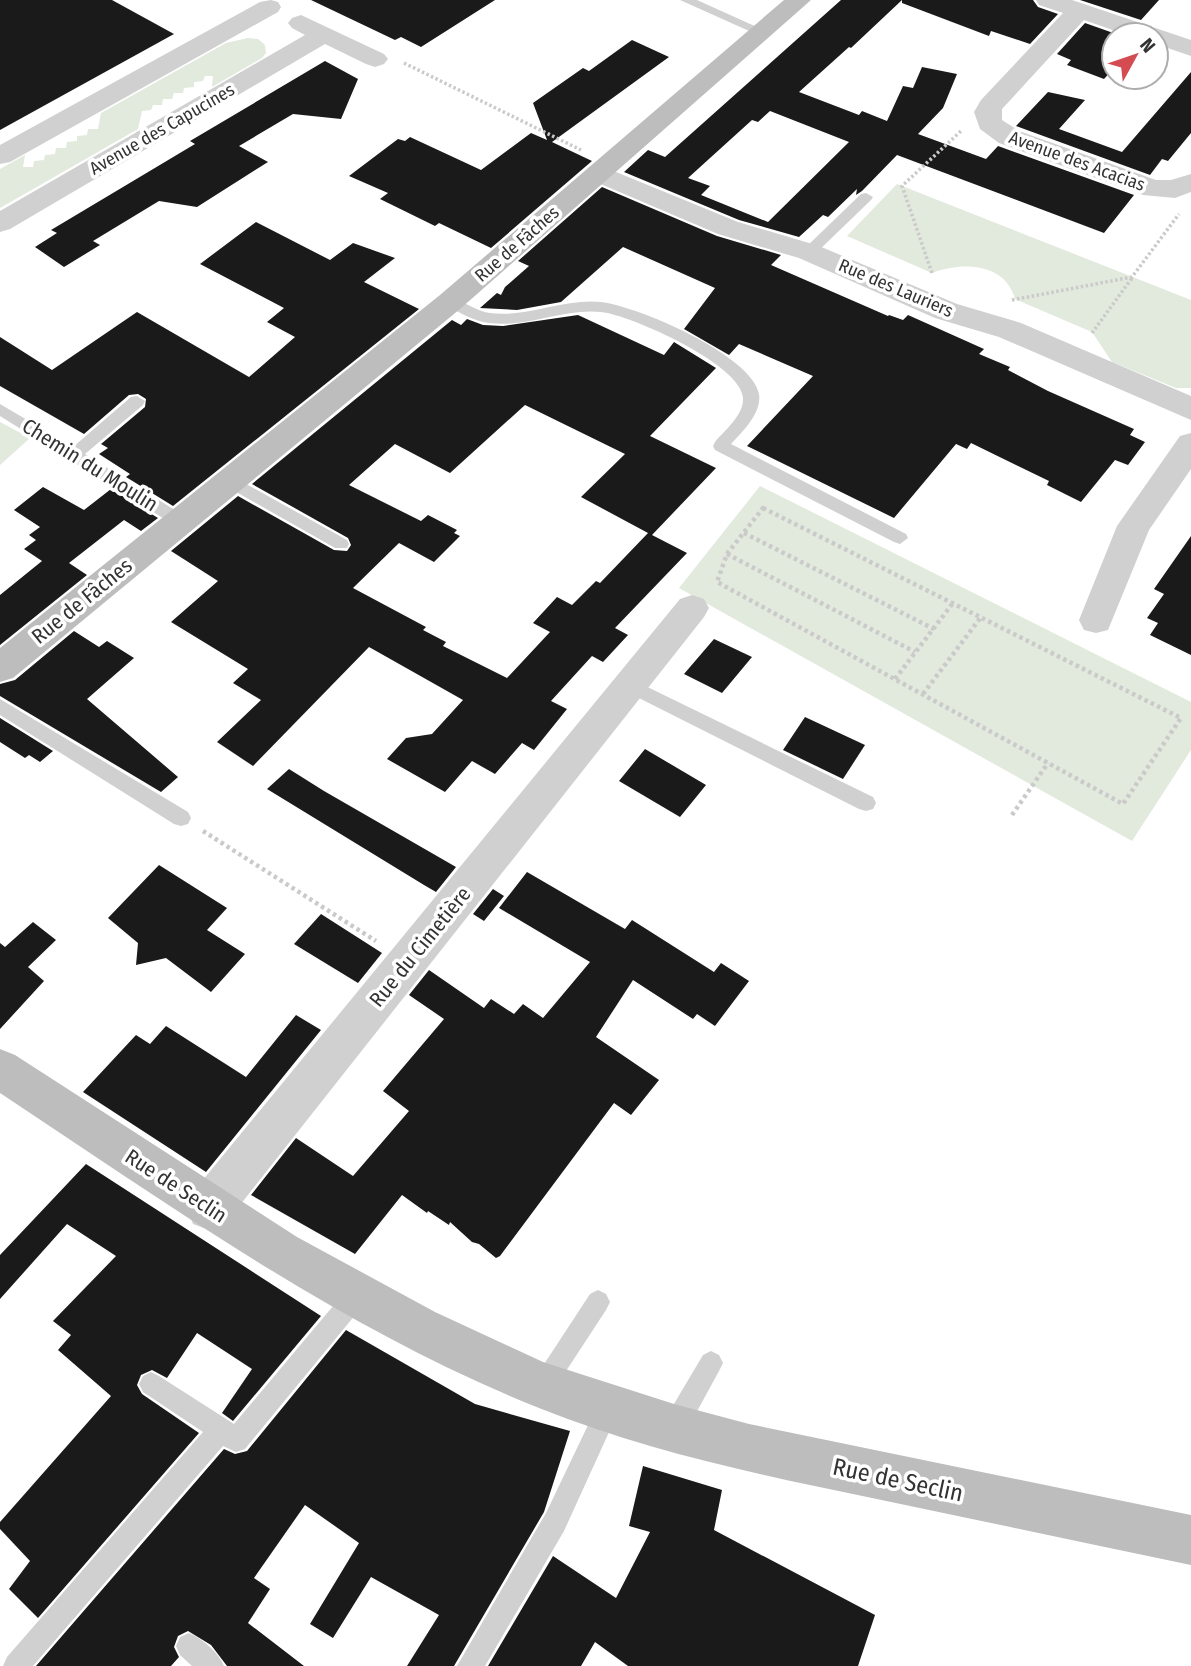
<svg xmlns="http://www.w3.org/2000/svg" width="1191" height="1666" font-family="'Fira Sans Condensed',sans-serif">
	<style>
		.green { fill: #e2e9dd }
		.building { fill: #1a1a1a; fill-rule: evenodd }
		.lines { fill: none; stroke-linecap: round; stroke-linejoin: round }
		.path-far1 { stroke: #cacaca; stroke-width: 3.5; stroke-dasharray: 2.5 2.5; stroke-linecap: butt }
		.path { stroke: #cacaca; stroke-width: 4.5; stroke-dasharray: 3.5 3.5; stroke-linecap: butt }
		.lane { fill: #d0d0d0; fill-rule: evenodd }
		.street { fill: #d0d0d0; fill-rule: evenodd }
		.secondary { fill: #bdbdbd; fill-rule: evenodd }
		.labels { text-anchor: middle; stroke-width: 7; stroke-linejoin: round; paint-order: stroke }
		.far-street-label { font-size: 18px; fill: #333; stroke: #fff }
		.street-label { font-size: 21px; fill: #333; stroke: #fff }
		.near-street-label { font-size: 24px; fill: #333; stroke: #fff }
	</style>
	<rect width="100%" height="100%" fill="#fff"/>
	<g class="green">
		<polygon points="248,38 258,39 265,45 266,53 262,58 212,87 213,76 205,76 203,81 194,82 194,87 184,88 183,93 174,93 172,99 163,99 162,105 153,105 151,110 142,111 138,129 0,208 0,169 25,155 23,167 33,167 34,161 44,160 45,155 55,154 56,148 66,148 67,142 77,141 77,136 87,135 88,129 98,129 101,113 226,43"/>
		<path d="M897,184L1191,300V388H1176L1112,362L1092,332L1015,299C1005,262 961,262 932,273L847,236Z"/>
		<polygon points="0,422 30,438 0,465"/>
		<polygon points="760,486 1191,702 1191,750 1132,841 679,588"/>
	</g>
	<g class="building">
		<polygon points="0,0 112,0 174,34 0,130"/>
		<polygon points="311,0 495,0 421,47 401,37 395,40"/>
		<path d="M841,0H902L851,48L849,47L799,92L859,115L862,111L887,121L903,86L913,88L922,67L957,74L943,108L918,134L986,159L998,146L1134,195L1104,233L897,155L862,191L856,195L857,189L828,217L823,215L799,237L739,220L624,172L648,150L665,157ZM770,111L849,142L768,222L701,195L710,186L688,178L752,120L758,122Z"/>
		<polygon points="902,0 1033,0 1038,7 1058,14 1030,44 991,31 989,36 902,3"/>
		<polygon points="1080,0 1159,0 1141,20"/>
		<polygon points="1085,23 1119,35 1114,35 1114,68 1104,79 1067,65 1071,60 1057,54"/>
		<polygon points="632,40 669,57 552,142 592,161 491,248 439,223 435,226 380,199 388,193 349,176 398,139 405,141 410,137 481,170 531,133 547,140 533,103 583,68 589,71"/>
		<polygon points="325,61 358,79 341,119 293,114 239,146 268,162 197,207 159,201 93,241 100,245 64,267 35,247 57,233 51,230 195,144 190,141"/>
		<polygon points="1191,72 1191,133 1168,161 1162,159 1150,175 1016,126 1048,92 1085,100 1059,129 1122,152"/>
		<polygon points="602,187 717,236 781,255 771,265 888,316 889,315 903,320 908,315 984,349 979,354 1010,367 1008,370 1048,391 1134,429 1130,435 1145,442 1128,465 1115,460 1081,502 1047,485 1049,481 971,443 967,449 956,444 894,518 747,446 813,376 739,344 729,355 684,329 715,288 623,247 561,302 517,310 480,308 497,293 501,295 505,287 529,266 518,261"/>
		<polygon points="256,222 330,260 353,243 395,258 364,282 419,309 173,506 126,477 130,474 99,454 108,448 101,444 145,407 146,399 138,394 129,395 84,434 0,386 0,337 52,370 137,312 249,377 295,337 267,322 284,308 200,264"/>
		<path d="M578,315L664,355L674,342L716,368L650,436L716,468L652,535L687,553L615,628L628,635L603,662L592,656L551,701L567,709L534,750L522,743L495,774L472,761L445,792L387,759L406,738L432,734L463,700L369,647L253,766L217,742L261,700L233,683L248,669L171,622L218,581L171,551L238,496L334,550L347,551L351,545L348,538L252,484L452,320L461,325L467,319L483,325L503,326ZM525,405L625,454L581,497L648,533L600,583L596,581L572,605L557,597L533,623L550,632L507,678L443,646L446,642L423,630L426,627L353,588L399,543L434,562L460,536L454,533L457,530L428,515L421,521L349,485L395,444L450,473Z"/>
		<polygon points="43,487 84,510 111,489 158,518 141,531 124,520 69,563 87,575 0,645 0,595 42,561 24,549 36,540 29,535 40,527 14,510"/>
		<polygon points="1191,536 1191,655 1150,635 1158,623 1147,618 1164,594 1154,589"/>
		<polygon points="74,631 99,647 107,641 134,658 87,699 178,777 161,792 0,696 0,684 15,680"/>
		<polygon points="714,639 752,657 722,693 684,674"/>
		<polygon points="805,717 865,745 843,779 783,750"/>
		<polygon points="0,718 53,751 40,762 29,755 25,758 0,742"/>
		<polygon points="645,749 706,785 680,817 619,781"/>
		<polygon points="289,769 324,791 456,867 436,892 424,885 267,789"/>
		<polygon points="159,865 227,908 207,930 245,954 211,992 166,958 136,965 138,943 108,918"/>
		<polygon points="527,872 625,929 632,920 714,972 721,963 749,981 715,1026 697,1014 693,1019 633,980 596,1037 659,1080 631,1115 614,1103 500,1256 496,1258 479,1244 472,1242 450,1222 449,1225 428,1211 427,1213 402,1195 355,1254 251,1195 296,1138 353,1176 409,1111 383,1091 444,1019 409,995 429,970 484,1008 491,999 514,1014 523,1004 543,1018 590,962 499,908"/>
		<polygon points="493,889 504,896 484,921 473,914"/>
		<polygon points="321,914 382,953 358,983 294,944"/>
		<polygon points="33,922 56,940 28,967 44,981 0,1029 0,943 5,947"/>
		<polygon points="296,1015 321,1030 206,1172 83,1092 136,1035 150,1044 166,1026 246,1077"/>
		<polygon points="86,1164 321,1316 233,1421 222,1413 252,1369 197,1333 167,1378 152,1370 141,1375 137,1385 142,1394 199,1433 38,1618 9,1589 30,1561 0,1529 0,1522 111,1396 58,1350 71,1335 53,1321 116,1256 67,1224 0,1299 0,1255"/>
		<polygon points="346,1330 475,1404 570,1431 544,1512 454,1666 407,1666 439,1615 371,1577 333,1638 310,1624 359,1543 305,1505 254,1578 270,1589 248,1623 304,1666 227,1666 211,1645 188,1631 178,1636 174,1647 179,1657 171,1666 36,1666 224,1449 235,1454 247,1451"/>
		<polygon points="643,1466 722,1490 714,1530 875,1615 858,1666 628,1666 595,1642 581,1666 488,1666 553,1556 616,1598 650,1532 629,1526"/>
	</g>
	<g class="lines">
		<g class="path-far1">
			<polyline points="404,63 581,150"/>
			<polyline points="932,273 902,186 961,131"/>
			<polyline points="1012,300 1132,277 1179,214"/>
			<polyline points="1092,333 1132,278"/>
		</g>
		<g class="path">
			<polygon points="763,508 1181,718 1123,804 717,582 727,554"/>
			<polyline points="744,533 934,629"/>
			<polyline points="727,554 915,652"/>
			<polyline points="895,679 953,603"/>
			<polyline points="923,694 981,617"/>
			<polyline points="1012,815 1048,763"/>
			<polyline points="203,831 376,941"/>
		</g>
		<g class="lane">
			<polygon points="680,0 697,0 768,32 762,36 758,35"/>
			<polygon points="866,193 873,197 871,200 814,255 804,255 802,252 804,249 861,194"/>
			<path d="M450,297C464,301 475,311 490,313C527,318 564,298 601,302C637,306 752,355 759,394C762,413 743,431 731,444L906,534L908,538L900,544L894,542L715,450L713,446L715,442C726,429 744,415 743,398C742,365 631,315 601,312C563,308 527,328 489,323C473,321 459,312 445,305L443,302L445,299Z"/>
			<polygon points="137,396 145,401 143,405 85,454 186,517 188,521 186,525 174,525 0,416 0,404 73,447 131,397"/>
			<polygon points="230,475 347,540 349,544 347,548 335,548 224,485 222,481 224,477"/>
			<polygon points="631,679 873,797 876,803 873,809 866,811 859,809 625,691 622,686 625,681"/>
			<polygon points="0,699 188,812 191,818 188,824 181,826 174,824 0,715"/>
			<polygon points="357,1283 365,1287 369,1295 365,1303 245,1449 236,1452 223,1446 33,1666 3,1666 7,1657 203,1432 143,1392 139,1384 143,1376 151,1372 159,1376 234,1424 349,1287"/>
			<polygon points="598,1290 606,1294 610,1302 606,1310 551,1394 543,1398 535,1394 531,1386 535,1378 590,1294"/>
			<polygon points="711,1351 719,1355 723,1363 719,1371 683,1437 674,1440 665,1437 662,1428 665,1419 703,1355"/>
			<polygon points="608,1396 616,1400 620,1408 564,1531 485,1666 457,1666 546,1513 600,1400"/>
			<path d="M189,1633C203,1639 218,1652 224,1666H192L180,1655L176,1646L180,1637Z"/>
		</g>
		<g class="street">
			<polygon points="271,0 278,2 281,7 278,12 10,162 0,164 0,145 260,2"/>
			<polygon points="1036,0 1072,0 1191,40 1191,56 1156,44 1156,35 1127,35 1084,20 1002,109 1002,120 1019,131 1156,180 1171,180 1191,174 1191,192 1175,198 1143,195 999,143 980,129 974,112 981,100 1063,13 1039,5"/>
			<polygon points="301,15 384,54 388,59 384,64 375,67 366,64 325,44 10,229 0,232 0,211 305,35 292,28 288,23 292,18"/>
			<polygon points="599,165 738,222 819,246 957,304 1021,323 1191,396 1191,420 999,337 935,318 799,258 718,234 589,179 585,173 589,167"/>
			<polygon points="1191,433 1191,469 1149,530 1108,630 1096,633 1084,630 1079,620 1117,526 1180,436"/>
			<polygon points="692,595 704,599 709,608 704,617 225,1224 209,1230 193,1224 187,1208 193,1192 680,599"/>
		</g>
		<g class="secondary">
			<polygon points="784,0 811,0 460,309 13,678 0,682 0,648 440,295"/>
			<path d="M0,1049L15,1055L297,1237L435,1312L543,1362L674,1404L749,1424L1191,1515V1565C1085,1543 978,1520 872,1498C760,1475 646,1451 539,1408C344,1330 174,1208 0,1093Z"/>
		</g>
	</g>
	<g class="labels">
		<g class="far-street-label">
			<text transform="translate(162 129) rotate(-30)" y="6">Avenue des Capucines</text>
			<text transform="translate(1077 161) rotate(20)" y="6">Avenue des Acacias</text>
			<text transform="translate(517 244) rotate(-41)" y="6">Rue de Fâches</text>
			<text transform="translate(896 288) rotate(23)" y="6">Rue des Lauriers</text>
		</g>
		<g class="street-label">
			<text transform="translate(90 465) rotate(32)" y="7">Chemin du Moulin</text>
			<text transform="translate(82 601) rotate(-39)" y="7">Rue de Fâches</text>
			<text transform="translate(420 947) rotate(-51)" y="7">Rue du Cimetière</text>
			<text transform="translate(176 1186) rotate(33)" y="7">Rue de Seclin</text>
		</g>
		<g class="near-street-label">
			<text transform="translate(898 1480) rotate(12)" y="8">Rue de Seclin</text>
		</g>
	</g>
	<g transform="translate(1135 56) rotate(50)"><circle r="33" fill="#ffffff" stroke="#adadad" stroke-width="2"/>
	<path d="M0-5L12 26L0 18L-12 26Z" fill="#d44b51"/>
	<text y="-10" font-size="19" font-weight="bold" text-anchor="middle" fill="#333333">N</text>
	</g>
</svg>
